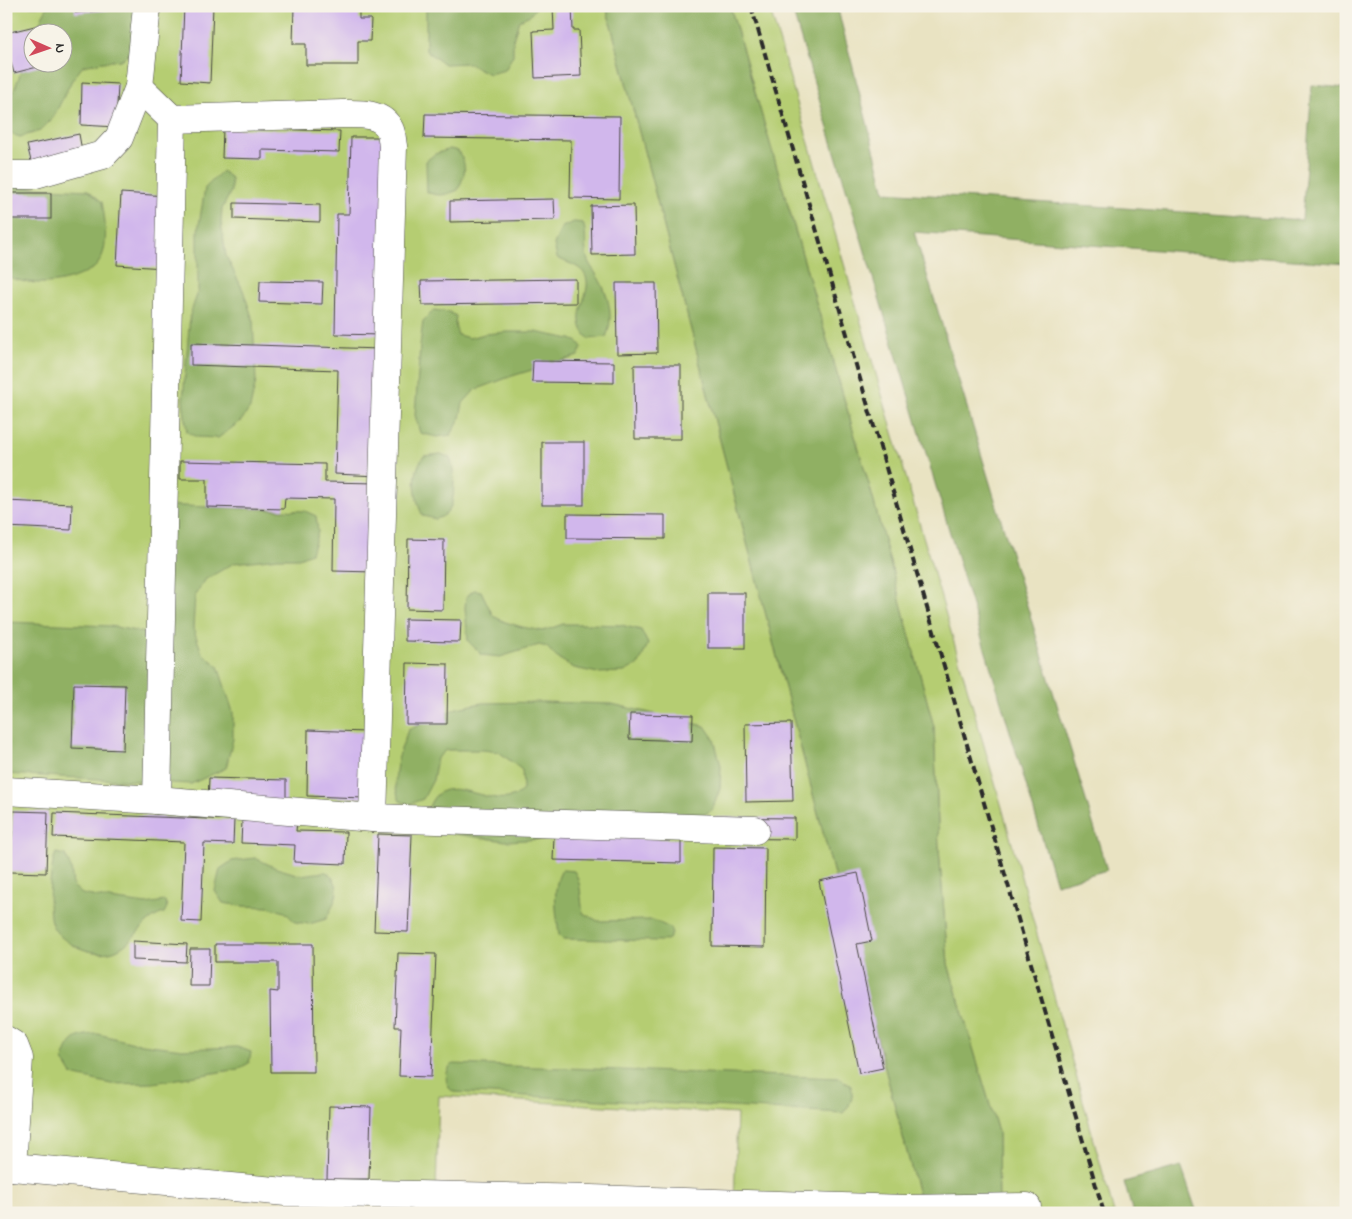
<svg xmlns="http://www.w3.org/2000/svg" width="1352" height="1219" font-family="'Indie Flower',sans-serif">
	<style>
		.green { fill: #b5cd72; stroke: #707c4e; fill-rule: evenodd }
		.forest { fill: #90b064; stroke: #5e6e48 }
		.building { fill: #d1b7ec }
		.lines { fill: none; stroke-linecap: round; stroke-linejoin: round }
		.minor-casing { stroke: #484742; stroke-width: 29 }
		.minor { stroke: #fff; stroke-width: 28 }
		.rail { stroke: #2b2b2b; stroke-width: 4; stroke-dasharray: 8 4; stroke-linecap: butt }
	</style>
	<rect width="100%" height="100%" fill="#f7f3e8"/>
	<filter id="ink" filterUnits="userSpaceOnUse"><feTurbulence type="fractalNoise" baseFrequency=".02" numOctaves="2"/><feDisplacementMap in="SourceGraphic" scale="10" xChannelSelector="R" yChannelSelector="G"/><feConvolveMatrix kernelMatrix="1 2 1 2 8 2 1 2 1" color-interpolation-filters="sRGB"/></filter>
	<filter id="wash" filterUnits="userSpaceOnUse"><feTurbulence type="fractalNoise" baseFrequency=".0096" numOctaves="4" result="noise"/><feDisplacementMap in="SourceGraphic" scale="20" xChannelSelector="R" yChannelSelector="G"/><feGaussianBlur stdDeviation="1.12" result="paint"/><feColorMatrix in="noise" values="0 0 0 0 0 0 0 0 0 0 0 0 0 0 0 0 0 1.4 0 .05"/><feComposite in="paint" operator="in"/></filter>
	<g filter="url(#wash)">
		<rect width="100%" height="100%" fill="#e9e3c2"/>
		<g class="green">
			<path d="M6,6H606L923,1213L734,1203L737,1114L439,1096L436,1189L6,1163ZM32,32H62V62H32Z"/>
			<polygon points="730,6 769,6 1001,804 1114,1213 999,1213 998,1132 948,964 939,849 934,727 872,495"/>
		</g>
		<g class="forest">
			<polygon points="48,6 154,6 137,49 120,60 103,62 83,66 72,80 53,118 40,131 20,137 6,132 6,112 32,42 32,62 62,62 62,32 36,32 43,15"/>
			<polygon points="426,6 537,6 530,15 519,20 513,40 513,55 505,70 489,74 468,63 444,64 426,51"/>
			<polygon points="606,6 730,6 872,495 934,727 939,849 948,964 998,1132 999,1213 923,1213"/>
			<polygon points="791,6 837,6 885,192 1302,220 1312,85 1346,88 1346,264 914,232 1107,870 1056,884"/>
			<path d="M450,149L458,151C468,166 465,174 458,190C446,195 439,197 427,192L426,161L435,154Z"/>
			<polygon points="222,171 231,178 231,191 222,209 221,222 226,256 243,290 253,320 256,381 250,408 241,421 218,438 197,437 187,432 183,400 190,315 198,292 198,231 205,188"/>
			<path d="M6,186L88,190L102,202C105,220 110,249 97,265C95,268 90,270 88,271C64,285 31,287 6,276Z"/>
			<path d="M574,222L583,223C588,235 583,248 588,261C590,266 594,270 596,274C608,293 615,316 606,337L589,339C565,315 597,292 584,273C578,265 565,262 557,258L554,244L562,227Z"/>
			<polygon points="434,310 449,312 456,316 455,325 458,335 469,338 485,334 508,332 535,332 571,339 578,342 582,347 578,356 512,376 475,390 463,403 460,418 451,435 437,437 420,433 415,415 420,346 423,321"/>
			<path d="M441,454L450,458C455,469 456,504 447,513C444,516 439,518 436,519L423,516C414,499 411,472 424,456Z"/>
			<polygon points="159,505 305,511 316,516 318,532 311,553 299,558 278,558 234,563 206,579 195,595 193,628 202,653 218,666 233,712 233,739 226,768 191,784 6,774 6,622 110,626 146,633 149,629"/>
			<polygon points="474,590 481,591 493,616 505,622 522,627 543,631 563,624 590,624 621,625 641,630 648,644 639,664 624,672 598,673 574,668 556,657 547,647 539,645 500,657 482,655 468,641 465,608 466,597"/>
			<path d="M543,702L612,704L705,726L714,739L721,766L720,789L712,810L674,832L506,841L440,832L428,810C441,767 484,806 512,797C516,796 520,792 523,790L522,770L499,752L483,750H446L437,758L433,780L423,799L409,804L400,801C389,779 400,751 408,730L457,708L482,703Z"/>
			<path d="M56,853L65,855L71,868L73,886L82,894L102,898L146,904L165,901L167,907L164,913C141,919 133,948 109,952C90,956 57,942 51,922C47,907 50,867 56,853Z"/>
			<path d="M255,858L276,868L300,875L326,872C345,885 335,902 326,919L309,924L295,922L285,912L268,907L242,906L223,903L215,891L220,869L232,861Z"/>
			<path d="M562,870L574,871C582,883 580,898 583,913L598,921L653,920L670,928L672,933L669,939L663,941L563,939L559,935C557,914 551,888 562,870Z"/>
			<path d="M98,1034L134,1043L182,1049L237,1047L251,1052L249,1063L238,1069L153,1083L111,1084L72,1075L63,1060C70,1038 76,1035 98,1034Z"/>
			<path d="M453,1064L840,1078L851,1086C854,1098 851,1104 843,1113L453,1092C444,1084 444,1072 453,1064Z"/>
			<polygon points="1181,1166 1197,1213 1133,1213 1124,1182"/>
		</g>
		<g id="blocks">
			<g class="building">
				<polygon points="75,6 135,6 135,8 75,13"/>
				<polygon points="184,6 213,6 210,83 181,81"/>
				<polygon points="294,6 359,6 359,19 371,19 370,41 358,41 358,65 306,65 306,44 293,44"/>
				<polygon points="553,6 572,6 573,30 579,30 581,76 535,78 533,31 554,30"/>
				<polygon points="43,24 46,32 32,32 32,62 53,63 14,73 6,45 6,33"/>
				<polygon points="82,82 118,84 116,127 81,125"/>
				<polygon points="6,85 12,105 6,106"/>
				<polygon points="425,114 620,116 619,199 570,198 571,140 424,138"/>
				<polygon points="223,128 340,131 339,152 262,150 262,159 222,158"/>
				<polygon points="79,134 82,151 31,161 27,145"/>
				<polygon points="351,137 385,137 382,335 335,334 337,214 349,214"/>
				<rect x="6" y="193" width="45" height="26"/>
				<polygon points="121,193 167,196 164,268 117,265"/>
				<polygon points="554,199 555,220 450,222 450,201"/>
				<polygon points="234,203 320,205 320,222 234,219"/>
				<polygon points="634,205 635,254 592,255 591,206"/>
				<polygon points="576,279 576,303 422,305 421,281"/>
				<polygon points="260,281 323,282 322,304 259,302"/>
				<polygon points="616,283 656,283 657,353 617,354"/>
				<polygon points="191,343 380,349 377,476 335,474 338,370 191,365"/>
				<polygon points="533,361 614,362 614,383 532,382"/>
				<polygon points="634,365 681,365 681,439 635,439"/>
				<rect x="542" y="442" width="42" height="63"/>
				<polygon points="180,461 325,464 325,482 377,483 375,572 333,571 334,499 285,498 284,509 207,507 207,479 180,479"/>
				<polygon points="6,501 72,504 71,530 6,527"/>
				<polygon points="567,514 665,515 665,539 567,538"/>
				<polygon points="408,539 444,540 443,610 407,609"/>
				<rect x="708" y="593" width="37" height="55"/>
				<polygon points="405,619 461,620 460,642 405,641"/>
				<polygon points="407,663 448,664 447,724 406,724"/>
				<polygon points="74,684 125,685 123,750 72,748"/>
				<polygon points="630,714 693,715 692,741 629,739"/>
				<polygon points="791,723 793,801 746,802 745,724"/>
				<polygon points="308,730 366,732 364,798 307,796"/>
				<polygon points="209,778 286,780 286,803 208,801"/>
				<polygon points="13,811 48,812 46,873 10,872"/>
				<polygon points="54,813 234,820 233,844 204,843 201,922 181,921 184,842 53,837"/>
				<polygon points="687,817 795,818 795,839 687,838"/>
				<polygon points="242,821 297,822 296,831 346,832 345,864 294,862 295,845 241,843"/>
				<polygon points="378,834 412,835 408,932 374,931"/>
				<polygon points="554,836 681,839 681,863 553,860"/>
				<polygon points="713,847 766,848 765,947 712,946"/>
				<polygon points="858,873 872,941 857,944 883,1068 859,1073 819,881"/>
				<polygon points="133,941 187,944 186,962 133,960"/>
				<polygon points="215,944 313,944 314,1072 271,1072 270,991 278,992 278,962 215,962"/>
				<polygon points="190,949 210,949 209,986 189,986"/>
				<polygon points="398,953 436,954 431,1077 399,1076 401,1027 395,1027"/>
				<polygon points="329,1106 371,1107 369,1179 327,1179"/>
			</g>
		</g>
	</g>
	<g filter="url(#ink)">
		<use href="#blocks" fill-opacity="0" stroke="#484742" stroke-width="1"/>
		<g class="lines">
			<g class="minor-casing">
				<g id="minor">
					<polyline points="6,175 32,175 103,155 119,138 139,87 147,6"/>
					<path d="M6,791L157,800L373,818L393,146C392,141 392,134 390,130C382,112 358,114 343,114L172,119L139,87"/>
					<polyline points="157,800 172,119"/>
					<polyline points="373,818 755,830"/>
					<polyline points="6,1040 14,1045 19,1058 12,1167 6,1167"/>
					<polyline points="12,1167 286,1192 591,1199 905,1209 1027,1207"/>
				</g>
			</g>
			<use href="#minor" class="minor"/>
			<polyline class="rail" points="751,6 1104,1213"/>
		</g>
	</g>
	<rect width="1352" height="1219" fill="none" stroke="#f7f3e8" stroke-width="25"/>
	<g transform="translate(48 48) rotate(92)"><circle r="24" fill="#f7f3e8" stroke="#a5a39c"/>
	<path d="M0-4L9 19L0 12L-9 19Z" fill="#d1495b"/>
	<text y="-8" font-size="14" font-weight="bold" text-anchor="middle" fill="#2b2b2b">N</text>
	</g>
</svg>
